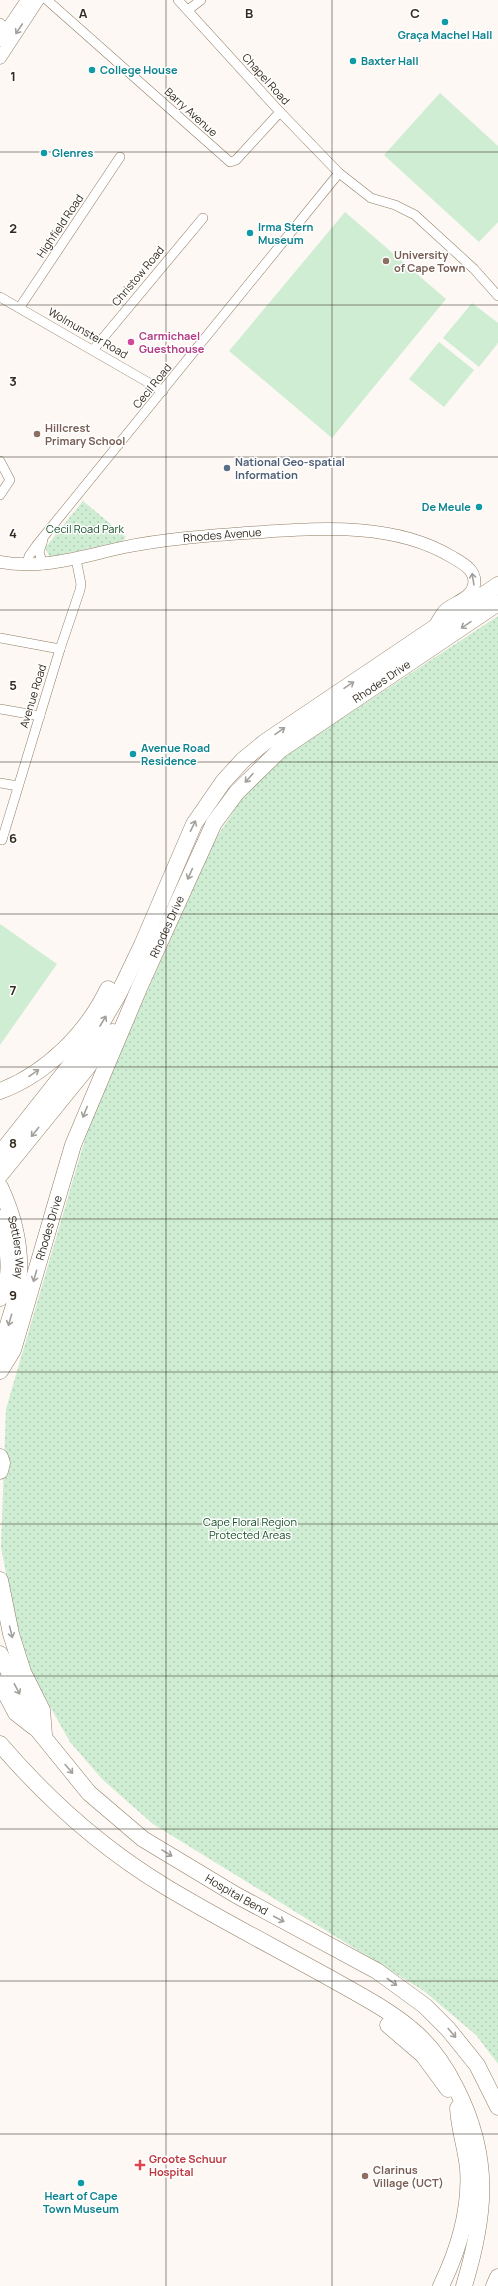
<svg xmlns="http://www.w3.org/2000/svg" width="498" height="2286" font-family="Manrope,sans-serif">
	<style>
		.park { fill: url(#park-dots) }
		.pitch { fill: #cfedd3 }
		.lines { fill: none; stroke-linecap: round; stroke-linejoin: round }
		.street-casing { stroke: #907c64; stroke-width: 10 }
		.secondary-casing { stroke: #907c64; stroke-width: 13 }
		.highway-casing { stroke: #907c64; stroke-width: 17 }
		.street { stroke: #fff; stroke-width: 9 }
		.secondary { stroke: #fff; stroke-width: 12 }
		.highway { stroke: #fff; stroke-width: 16 }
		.oneway { stroke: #a3a09b }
		.grid { fill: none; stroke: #332b20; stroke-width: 1; stroke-opacity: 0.55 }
		.culture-dot { fill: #0f9aa8; stroke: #fff; stroke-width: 1.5 }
		.education-dot { fill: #8d6e63; stroke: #fff; stroke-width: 1.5 }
		.hotel-dot { fill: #d1479c; stroke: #fff; stroke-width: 1.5 }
		.service-dot { fill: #5c6f8a; stroke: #fff; stroke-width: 1.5 }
		.health-dot { fill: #e0444e; stroke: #fff; stroke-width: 1.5 }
		.labels { text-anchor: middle; stroke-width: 3; stroke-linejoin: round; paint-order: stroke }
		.culture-label { font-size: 11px; font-weight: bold; fill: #0d838f; stroke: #fff; text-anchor: start }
		.street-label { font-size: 11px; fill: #332b20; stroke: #fff }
		.education-label { font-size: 11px; font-weight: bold; fill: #785e54; stroke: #fff; text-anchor: start }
		.hotel-label { font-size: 11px; font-weight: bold; fill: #b23c85; stroke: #fff; text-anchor: start }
		.service-label { font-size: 11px; font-weight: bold; fill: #4e5e75; stroke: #fff; text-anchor: start }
		.park-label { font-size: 11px; fill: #154f25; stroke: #fff }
		.health-label { font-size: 11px; font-weight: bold; fill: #be3a42; stroke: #fff; text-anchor: start }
		.grid-label { font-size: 13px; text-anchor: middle; font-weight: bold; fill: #332b20; stroke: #fff; stroke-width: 3; stroke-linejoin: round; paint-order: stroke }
	</style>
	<defs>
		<pattern id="park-dots" width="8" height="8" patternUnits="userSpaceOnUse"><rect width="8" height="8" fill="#cfedd3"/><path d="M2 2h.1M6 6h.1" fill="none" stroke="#b2cbb5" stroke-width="1.8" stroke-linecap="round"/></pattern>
	</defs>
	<rect width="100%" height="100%" fill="#fdf8f3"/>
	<g class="park">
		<polygon points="83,501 126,537 123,541 50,557 45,548"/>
		<polygon points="498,616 498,2064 476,2035 424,1991 153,1824 103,1780 70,1742 29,1669 12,1605 1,1547 6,1409 92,1115 215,840 242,798 280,759"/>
	</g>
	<g class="pitch">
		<polygon points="440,93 498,146 498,222 479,242 384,155"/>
		<polygon points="345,212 446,299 332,438 229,351"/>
		<polygon points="472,303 498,323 498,343 479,367 443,338"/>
		<polygon points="439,342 474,370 444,407 409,379"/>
		<polygon points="0,924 57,964 0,1045"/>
	</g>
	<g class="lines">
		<g class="street-casing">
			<g id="street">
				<polyline points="47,0 230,162 236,160 280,112"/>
				<polyline points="178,0 280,112 339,173 371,198 395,205 415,215 474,269 498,296"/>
				<polyline points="188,10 201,0"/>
				<polyline points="0,23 7,30"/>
				<polyline points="0,297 163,391"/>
				<polyline points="20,307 120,157"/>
				<polyline points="93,350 203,218"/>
				<polyline points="0,461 10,480 0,495"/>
				<polyline points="43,540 39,552 43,565"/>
				<polyline points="27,565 29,556 36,546 339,173"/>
				<polyline points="0,638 60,649"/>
				<polyline points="0,709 40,716"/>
				<polyline points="0,783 18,786"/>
				<polyline points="2,840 60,649 80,590 81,584 76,559"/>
			</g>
		</g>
		<g class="secondary-casing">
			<g id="secondary">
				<polyline points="0,40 27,0"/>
				<polyline points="0,58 38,0"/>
				<path id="s1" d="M0,562C43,570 83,556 125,547C164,539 205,536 245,533C312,529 391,520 452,557C462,563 477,570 474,585C472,598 454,602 445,610C441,614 438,620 435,625"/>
			</g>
		</g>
		<g class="highway-casing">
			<g id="highway">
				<path d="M0,1091C46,1074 87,1033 108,989"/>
				<polyline points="0,1154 95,1034 118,995 142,945 194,824 223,782 243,760 265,742 498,585"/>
				<polyline points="0,1175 86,1069 113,1032"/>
				<path id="s2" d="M0,1187C17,1223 24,1259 16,1298C11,1317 4,1335 0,1355"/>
				<path d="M0,1218C7,1240 15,1277 0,1298"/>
				<path id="s3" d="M0,1371L13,1350L73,1145L140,986L214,823L237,792L280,750L498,603"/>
				<polyline points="0,1457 2,1463 0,1471"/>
				<polyline points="0,1580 11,1634 23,1672 42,1710 44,1735"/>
				<path id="s4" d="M0,1654L37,1729L89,1793L143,1839L236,1895L377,1971L425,2006L448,2029L477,2065L498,2107"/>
				<polyline points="0,1683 16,1713 34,1727"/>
				<path d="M0,1744C48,1800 103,1849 166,1887C219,1919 274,1947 328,1977C356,1993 386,2008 411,2029C431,2045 445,2066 456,2088C491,2157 486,2214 464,2286"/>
				<polyline points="388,2025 423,2055 448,2089"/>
				<path d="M441,2286C459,2249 471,2210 468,2168C466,2148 459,2129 458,2108"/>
				<polyline points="494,2286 498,2277"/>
			</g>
		</g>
		<use href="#street" class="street"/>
		<use href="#secondary" class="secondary"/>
		<use href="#highway" class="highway"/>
	</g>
	<defs><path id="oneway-shaft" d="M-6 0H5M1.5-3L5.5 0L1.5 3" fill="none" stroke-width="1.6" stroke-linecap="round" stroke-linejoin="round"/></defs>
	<g class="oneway">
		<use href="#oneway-shaft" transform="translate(19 29) rotate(124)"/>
		<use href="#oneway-shaft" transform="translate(473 579) rotate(-99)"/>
		<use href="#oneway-shaft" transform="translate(466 625) rotate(146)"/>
		<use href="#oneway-shaft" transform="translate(349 685) rotate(-34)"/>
		<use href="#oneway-shaft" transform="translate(280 731) rotate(-35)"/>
		<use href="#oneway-shaft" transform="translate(249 778) rotate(132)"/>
		<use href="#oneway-shaft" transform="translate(193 826) rotate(-64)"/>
		<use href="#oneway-shaft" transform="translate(190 874) rotate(114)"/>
		<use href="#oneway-shaft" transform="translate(103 1021) rotate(-59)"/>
		<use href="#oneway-shaft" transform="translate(34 1073) rotate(-35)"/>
		<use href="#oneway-shaft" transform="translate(85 1112) rotate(112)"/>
		<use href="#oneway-shaft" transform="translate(35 1132) rotate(129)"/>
		<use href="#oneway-shaft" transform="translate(35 1276) rotate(106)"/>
		<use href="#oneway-shaft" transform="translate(10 1320) rotate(106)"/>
		<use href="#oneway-shaft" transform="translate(11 1632) rotate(76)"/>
		<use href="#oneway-shaft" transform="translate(17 1689) rotate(62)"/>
		<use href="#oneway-shaft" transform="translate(69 1769) rotate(50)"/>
		<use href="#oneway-shaft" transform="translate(167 1853) rotate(31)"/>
		<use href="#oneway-shaft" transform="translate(279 1919) rotate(28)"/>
		<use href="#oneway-shaft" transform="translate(392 1982) rotate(36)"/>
		<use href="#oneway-shaft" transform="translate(452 2033) rotate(50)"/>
	</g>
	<path class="grid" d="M166,0V2286M332,0V2286M0,152H498M0,305H498M0,457H498M0,610H498M0,762H498M0,914H498M0,1067H498M0,1219H498M0,1372H498M0,1524H498M0,1676H498M0,1829H498M0,1981H498M0,2134H498"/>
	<g class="culture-dot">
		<circle cx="445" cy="22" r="4"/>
		<circle cx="353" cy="61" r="4"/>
		<circle cx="92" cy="70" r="4"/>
		<circle cx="44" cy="153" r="4"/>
		<circle cx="250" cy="233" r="4"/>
		<circle cx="479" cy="507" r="4"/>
		<circle cx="133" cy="754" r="4"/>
		<circle cx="81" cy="2183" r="4"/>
	</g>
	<g class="education-dot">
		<circle cx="386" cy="261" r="4"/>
		<circle cx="37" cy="434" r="4"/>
		<circle cx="365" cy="2176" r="4"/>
	</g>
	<circle class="hotel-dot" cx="131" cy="342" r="4"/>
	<circle class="service-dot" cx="227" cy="468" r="4"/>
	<path class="health-dot" d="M138 2159h4v4h4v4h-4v4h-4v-4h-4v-4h4z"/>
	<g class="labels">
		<g class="culture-label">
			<text x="445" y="39" text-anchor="middle">Graça Machel Hall</text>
			<text x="361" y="65">Baxter Hall</text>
			<text x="100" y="74">College House</text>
			<text x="52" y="157">Glenres</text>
			<text x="258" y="231">Irma Stern<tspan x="258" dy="13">Museum</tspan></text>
			<text x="471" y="511" text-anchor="end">De Meule</text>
			<text x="141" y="752">Avenue Road<tspan x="141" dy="13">Residence</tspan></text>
			<text x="81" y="2200" text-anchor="middle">Heart of Cape<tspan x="81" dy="13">Town Museum</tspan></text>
		</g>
		<g class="street-label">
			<text transform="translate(266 79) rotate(48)" y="4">Chapel Road</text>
			<text transform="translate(191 112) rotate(42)" y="4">Barry Avenue</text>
			<text transform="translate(60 226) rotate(-56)" y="4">Highfield Road</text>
			<text transform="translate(138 276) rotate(-50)" y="4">Christow Road</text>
			<text transform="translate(88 333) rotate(30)" y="4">Wolmunster Road</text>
			<text transform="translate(152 386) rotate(-51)" y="4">Cecil Road</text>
			<text dy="4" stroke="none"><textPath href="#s1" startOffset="225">Rhodes Avenue</textPath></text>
			<text dy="4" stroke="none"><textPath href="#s3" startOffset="811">Rhodes Drive</textPath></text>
			<text transform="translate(33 696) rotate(-73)" y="4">Avenue Road</text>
			<text dy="4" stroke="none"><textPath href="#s3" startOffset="476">Rhodes Drive</textPath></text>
			<text dy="4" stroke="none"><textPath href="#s3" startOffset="152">Rhodes Drive</textPath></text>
			<text dy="4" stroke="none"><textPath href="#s2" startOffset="63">Settlers Way</textPath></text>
			<text dy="4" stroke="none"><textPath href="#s4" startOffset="346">Hospital Bend</textPath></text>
		</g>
		<g class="education-label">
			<text x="394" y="259">University<tspan x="394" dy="13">of Cape Town</tspan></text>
			<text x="45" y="432">Hillcrest<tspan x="45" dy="13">Primary School</tspan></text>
			<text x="373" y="2174">Clarinus<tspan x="373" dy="13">Village (UCT)</tspan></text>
		</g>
		<g class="hotel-label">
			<text x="139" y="340">Carmichael<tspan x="139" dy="13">Guesthouse</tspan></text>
		</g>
		<g class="service-label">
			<text x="235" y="466">National Geo-spatial<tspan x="235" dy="13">Information</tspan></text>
		</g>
		<g class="park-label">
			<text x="85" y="533">Cecil Road Park</text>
			<text x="250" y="1526">Cape Floral Region<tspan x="250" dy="13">Protected Areas</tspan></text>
		</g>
		<g class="health-label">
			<text x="149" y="2163">Groote Schuur<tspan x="149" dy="13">Hospital</tspan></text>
		</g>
	</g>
	<g class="grid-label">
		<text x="83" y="18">A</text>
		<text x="249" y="18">B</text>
		<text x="415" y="18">C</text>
		<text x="13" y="81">1</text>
		<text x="13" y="233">2</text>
		<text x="13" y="386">3</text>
		<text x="13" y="538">4</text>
		<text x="13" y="690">5</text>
		<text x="13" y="843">6</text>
		<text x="13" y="995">7</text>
		<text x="13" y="1148">8</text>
		<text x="13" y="1300">9</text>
	</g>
</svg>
